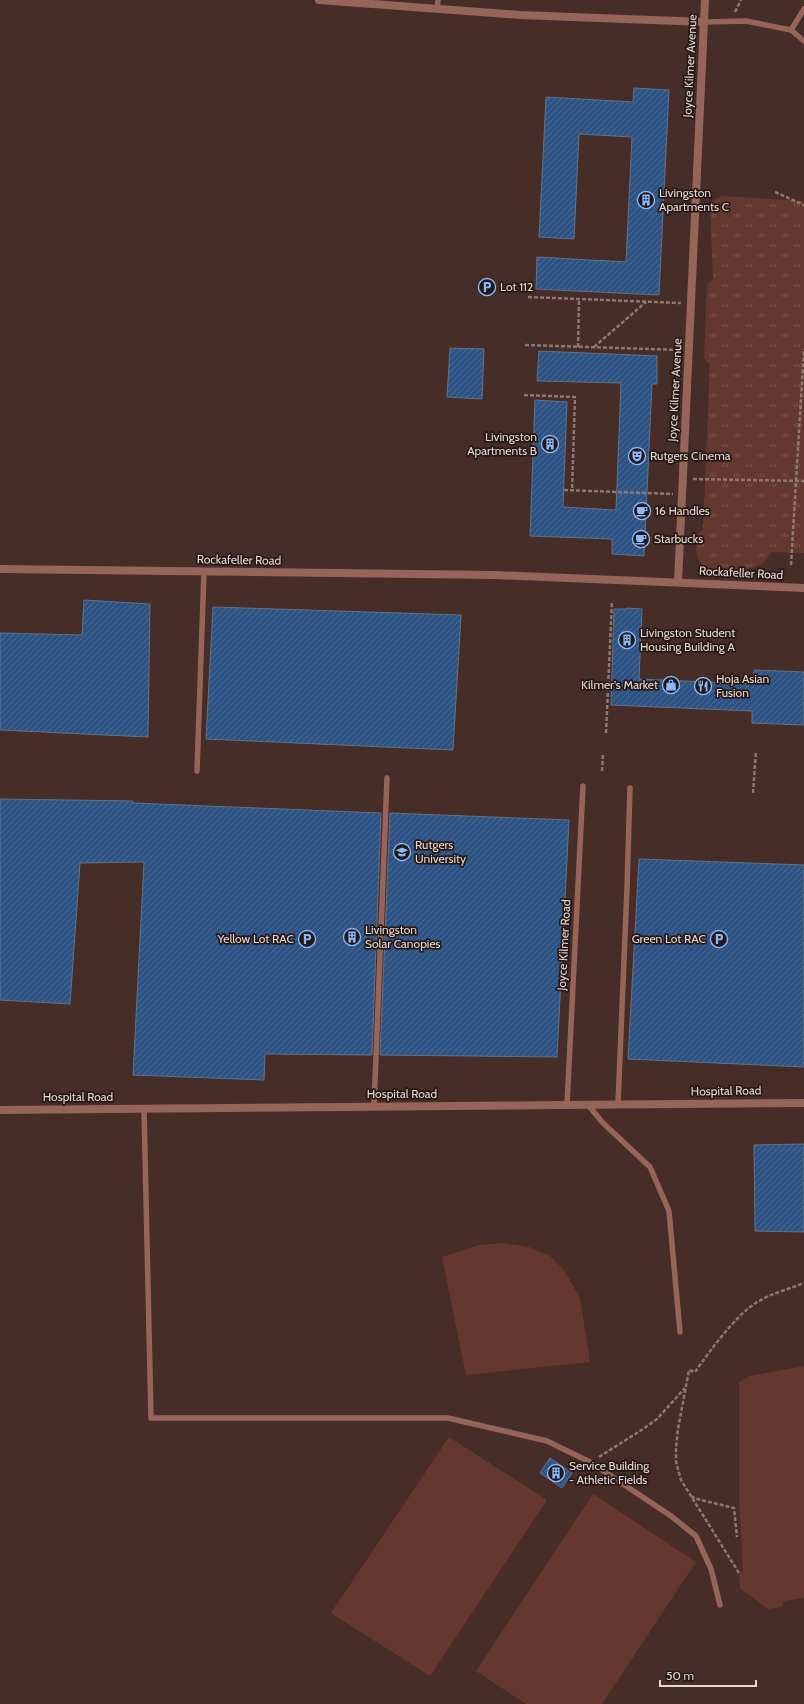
<svg xmlns="http://www.w3.org/2000/svg" width="804" height="1704" font-family="Cabin,sans-serif">
	<style>
		.grass { fill: url(#grass-tufts) }
		.pitch { fill: #65382f }
		.building { fill: url(#building-hatch); stroke: #627289 }
		.lines { fill: none; stroke-linecap: round; stroke-linejoin: round }
		.path { stroke: #8e7873; stroke-width: 2.5; stroke-dasharray: 4 2; stroke-linecap: butt }
		.service { stroke: #976459; stroke-width: 5.5 }
		.minor { stroke: #976459; stroke-width: 8 }
		.labels { text-anchor: middle; stroke-width: 3.5; stroke-linejoin: round; paint-order: stroke }
		.street-label { font-size: 12px; fill: #e6d5d1; stroke: #251916 }
		.poi-label { font-size: 12px; fill: #e6d5d1; stroke: #251916; text-anchor: start }
	</style>
	<defs>
		<pattern id="grass-tufts" width="24" height="20" patternUnits="userSpaceOnUse"><rect width="24" height="20" fill="#65382f"/><path d="M3 7l-1-3M5 7V3M7 7l1-3M15 17l-1-3M17 17v-4M19 17l1-3" fill="none" stroke="#7b544c"/></pattern>
		<pattern id="building-hatch" width="6" height="6" patternUnits="userSpaceOnUse"><rect width="6" height="6" fill="#2d5384"/><path d="M-1 1l2-2M0 6l6-6M5 7l2-2" fill="none" stroke="#4b6b94"/></pattern>
	</defs>
	<rect width="100%" height="100%" fill="#472d27"/>
	<path class="grass" d="M722,196L804,201V553L772,552C769,555 765,561 762,564C749,571 712,575 701,563C695,556 696,546 696,536L703,530L710,365L704,358L707,285L713,279L710,203Z"/>
	<g class="pitch">
		<polygon points="504,1243 529,1247 550,1256 564,1270 580,1298 590,1362 466,1375 442,1257 479,1245"/>
		<polygon points="804,1366 804,1598 784,1601 782,1607 768,1609 740,1588 739,1573 743,1571 739,1498 739,1382 750,1376"/>
		<polygon points="449,1437 547,1500 430,1676 331,1613"/>
		<polygon points="593,1494 696,1562 602,1704 526,1704 476,1671"/>
	</g>
	<g class="building">
		<polygon points="634,88 669,90 659,295 536,289 537,257 626,262 632,137 579,134 574,239 539,237 546,97 633,102"/>
		<polygon points="450,348 484,349 482,399 447,397"/>
		<polygon points="539,351 657,356 657,384 652,384 644,556 612,554 612,539 530,536 535,400 567,402 563,507 616,510 621,383 537,381"/>
		<polygon points="84,600 150,604 148,737 0,730 0,633 82,635"/>
		<polygon points="213,607 461,615 453,750 206,739"/>
		<polygon points="627,608 642,609 639,679 753,684 754,670 804,672 804,725 752,723 752,711 611,705 614,609 627,609"/>
		<polygon points="0,799 133,801 133,803 381,813 372,1055 265,1054 264,1080 133,1075 144,862 80,863 70,1004 0,1000"/>
		<polygon points="390,813 569,820 557,1057 380,1055"/>
		<polygon points="639,859 804,865 804,1067 628,1059"/>
		<polygon points="804,1144 804,1232 755,1231 754,1145"/>
		<polygon points="550,1458 572,1473 562,1488 540,1473"/>
	</g>
	<g class="lines">
		<g class="path">
			<polyline points="735,12 741,0"/>
			<polyline points="775,192 804,205"/>
			<polyline points="528,297 681,303"/>
			<polyline points="525,345 680,350"/>
			<polyline points="578,347 579,299"/>
			<polyline points="594,347 646,302"/>
			<polyline points="524,395 575,397 572,490"/>
			<polyline points="693,479 804,481"/>
			<polyline points="564,490 673,494"/>
			<polyline points="791,565 804,349"/>
			<polyline points="606,733 612,601"/>
			<polyline points="602,771 603,753"/>
			<polyline points="753,793 756,751"/>
			<polyline points="599,1457 643,1429 657,1419 685,1388"/>
			<polyline points="691,1496 697,1499 734,1508 737,1537"/>
			<path d="M739,1573L681,1480L676,1462V1448L678,1429L689,1370L695,1372C709,1352 738,1312 759,1301C773,1293 789,1289 804,1283"/>
		</g>
		<g class="service">
			<polyline points="437,9 438,0"/>
			<polyline points="704,22 746,21 791,30 804,41"/>
			<polyline points="791,30 804,9"/>
			<polyline points="197,771 204,572"/>
			<polyline points="618,1104 627,888 630,788"/>
			<polyline points="567,1105 583,786"/>
			<polyline points="588,1105 603,1123 650,1167 669,1211 680,1332"/>
			<polyline points="374,1107 387,778"/>
			<polyline points="144,1109 151,1418 448,1418 547,1441 590,1462 671,1516 696,1536 711,1569 720,1605"/>
		</g>
		<g class="minor">
			<polyline points="319,0 520,15 704,22"/>
			<polyline points="0,569 495,575 804,588"/>
			<polyline points="678,582 705,0"/>
			<polyline points="0,1110 804,1103"/>
		</g>
	</g>
	<defs>
		<g id="building-ring" transform="scale(0.9)"><circle r="9.5" fill="#251916" stroke="#89bafc" stroke-width="1.5"/><path d="M-4-6H4V6H1V3H-1V6H-4ZM-2.5-4.3h1.7v1.8h-1.7ZM.8-4.3h1.7v1.8H.8ZM-2.5-1h1.7V.8h-1.7ZM.8-1h1.7V.8H.8Z" fill="#89bafc"/></g>
		<g id="parking-ring" transform="scale(0.9)"><circle r="9.5" fill="#251916" stroke="#89bafc" stroke-width="1.5"/><path d="M-3.5-5.5H1a3.5 3.5 0 0 1 0 7H-1V5.5H-3.5ZM-1-3.4V-.6H.8a1.4 1.4 0 0 0 0-2.8Z" fill="#89bafc"/></g>
		<g id="theatre-ring" transform="scale(0.9)"><circle r="9.5" fill="#251916" stroke="#89bafc" stroke-width="1.5"/><path d="M-5-5.5Q0-4 5-5.5V0Q5 5 0 6Q-5 5-5 0ZM-3.3-2.5H-1v1.5H-3.3ZM1-2.5H3.3v1.5H1ZM-2.8 1Q0 5.5 2.8 1Z" fill="#89bafc"/></g>
		<g id="cafe-ring" transform="scale(0.9)"><circle r="9.5" fill="#251916" stroke="#89bafc" stroke-width="1.5"/><path d="M-5.5-4.5H6V0H3Q3 3.5 0 3.5H-2.5Q-5.5 3.5-5.5 0ZM3-3.2v2h1.7v-2ZM-6 4.5H4V6H-6Z" fill="#89bafc"/></g>
		<g id="shop-ring" transform="scale(0.9)"><circle r="9.5" fill="#251916" stroke="#89bafc" stroke-width="1.5"/><path d="M-5-2.5h2.3a2.7 3.5 0 0 1 5.4 0H5L5.5 6h-11ZM-1.5-2.5h3a1.5 2.3 0 0 0-3 0Z" fill="#89bafc"/></g>
		<g id="restaurant-ring" transform="scale(0.9)"><circle r="9.5" fill="#251916" stroke="#89bafc" stroke-width="1.5"/><path d="M-5-6h1v4h1v-4h1v4h1v-4h1v5L-1.5 .5V6h-2V.5L-5-1ZM5-6V6H3V1.5H1.5Q1.5-4 5-6Z" fill="#89bafc"/></g>
		<g id="university-ring" transform="scale(0.9)"><circle r="9.5" fill="#251916" stroke="#89bafc" stroke-width="1.5"/><path d="M0-5L7-2L0 1L-7-2ZM-4 1L0 2.5L4 1V4Q0 6-4 4Z" fill="#89bafc"/></g>
	</defs>
	<g fill-rule="evenodd">
		<use href="#building-ring" x="646" y="200"/>
		<use href="#parking-ring" x="487" y="287"/>
		<use href="#building-ring" x="550" y="444"/>
		<use href="#theatre-ring" x="637" y="456"/>
		<use href="#cafe-ring" x="642" y="511"/>
		<use href="#cafe-ring" x="641" y="539"/>
		<use href="#building-ring" x="627" y="640"/>
		<use href="#shop-ring" x="671" y="685"/>
		<use href="#restaurant-ring" x="703" y="686"/>
		<use href="#university-ring" x="402" y="852"/>
		<use href="#building-ring" x="352" y="937"/>
		<use href="#parking-ring" x="307" y="939"/>
		<use href="#parking-ring" x="719" y="939"/>
		<use href="#building-ring" x="556" y="1473"/>
	</g>
	<g class="labels">
		<g class="street-label">
			<text transform="translate(690 66) rotate(-87)" y="4">Joyce Kilmer Avenue</text>
			<text transform="translate(675 390) rotate(-87)" y="4">Joyce Kilmer Avenue</text>
			<text transform="translate(239 560) rotate(1)" y="4">Rockafeller Road</text>
			<text transform="translate(741 573) rotate(3)" y="4">Rockafeller Road</text>
			<text transform="translate(564 945) rotate(-87)" y="4">Joyce Kilmer Road</text>
			<text transform="translate(726 1091) rotate(-1)" y="4">Hospital Road</text>
			<text x="402" y="1098">Hospital Road</text>
			<text x="78" y="1101">Hospital Road</text>
		</g>
		<g class="poi-label">
			<text x="659" y="197">Livingston<tspan x="659" dy="14">Apartments C</tspan></text>
			<text x="500" y="291">Lot 112</text>
			<text x="537" y="441" text-anchor="end">Livingston<tspan x="537" dy="14">Apartments B</tspan></text>
			<text x="650" y="460">Rutgers Cinema</text>
			<text x="655" y="515">16 Handles</text>
			<text x="654" y="543">Starbucks</text>
			<text x="640" y="637">Livingston Student<tspan x="640" dy="14">Housing Building A</tspan></text>
			<text x="716" y="683">Hoja Asian<tspan x="716" dy="14">Fusion</tspan></text>
			<text x="658" y="689" text-anchor="end">Kilmer's Market</text>
			<text x="415" y="849">Rutgers<tspan x="415" dy="14">University</tspan></text>
			<text x="365" y="934">Livingston<tspan x="365" dy="14">Solar Canopies</tspan></text>
			<text x="294" y="943" text-anchor="end">Yellow Lot RAC</text>
			<text x="706" y="943" text-anchor="end">Green Lot RAC</text>
			<text x="569" y="1470">Service Building<tspan x="569" dy="14">- Athletic Fields</tspan></text>
		</g>
	</g>
	<path d="M660 1680v6h96v-6" fill="none" stroke="#e6d5d1" stroke-width="2"/>
	<text x="666" y="1680" font-size="12" fill="#e6d5d1" stroke="#251916" stroke-width="3" paint-order="stroke">50 m</text>
</svg>
